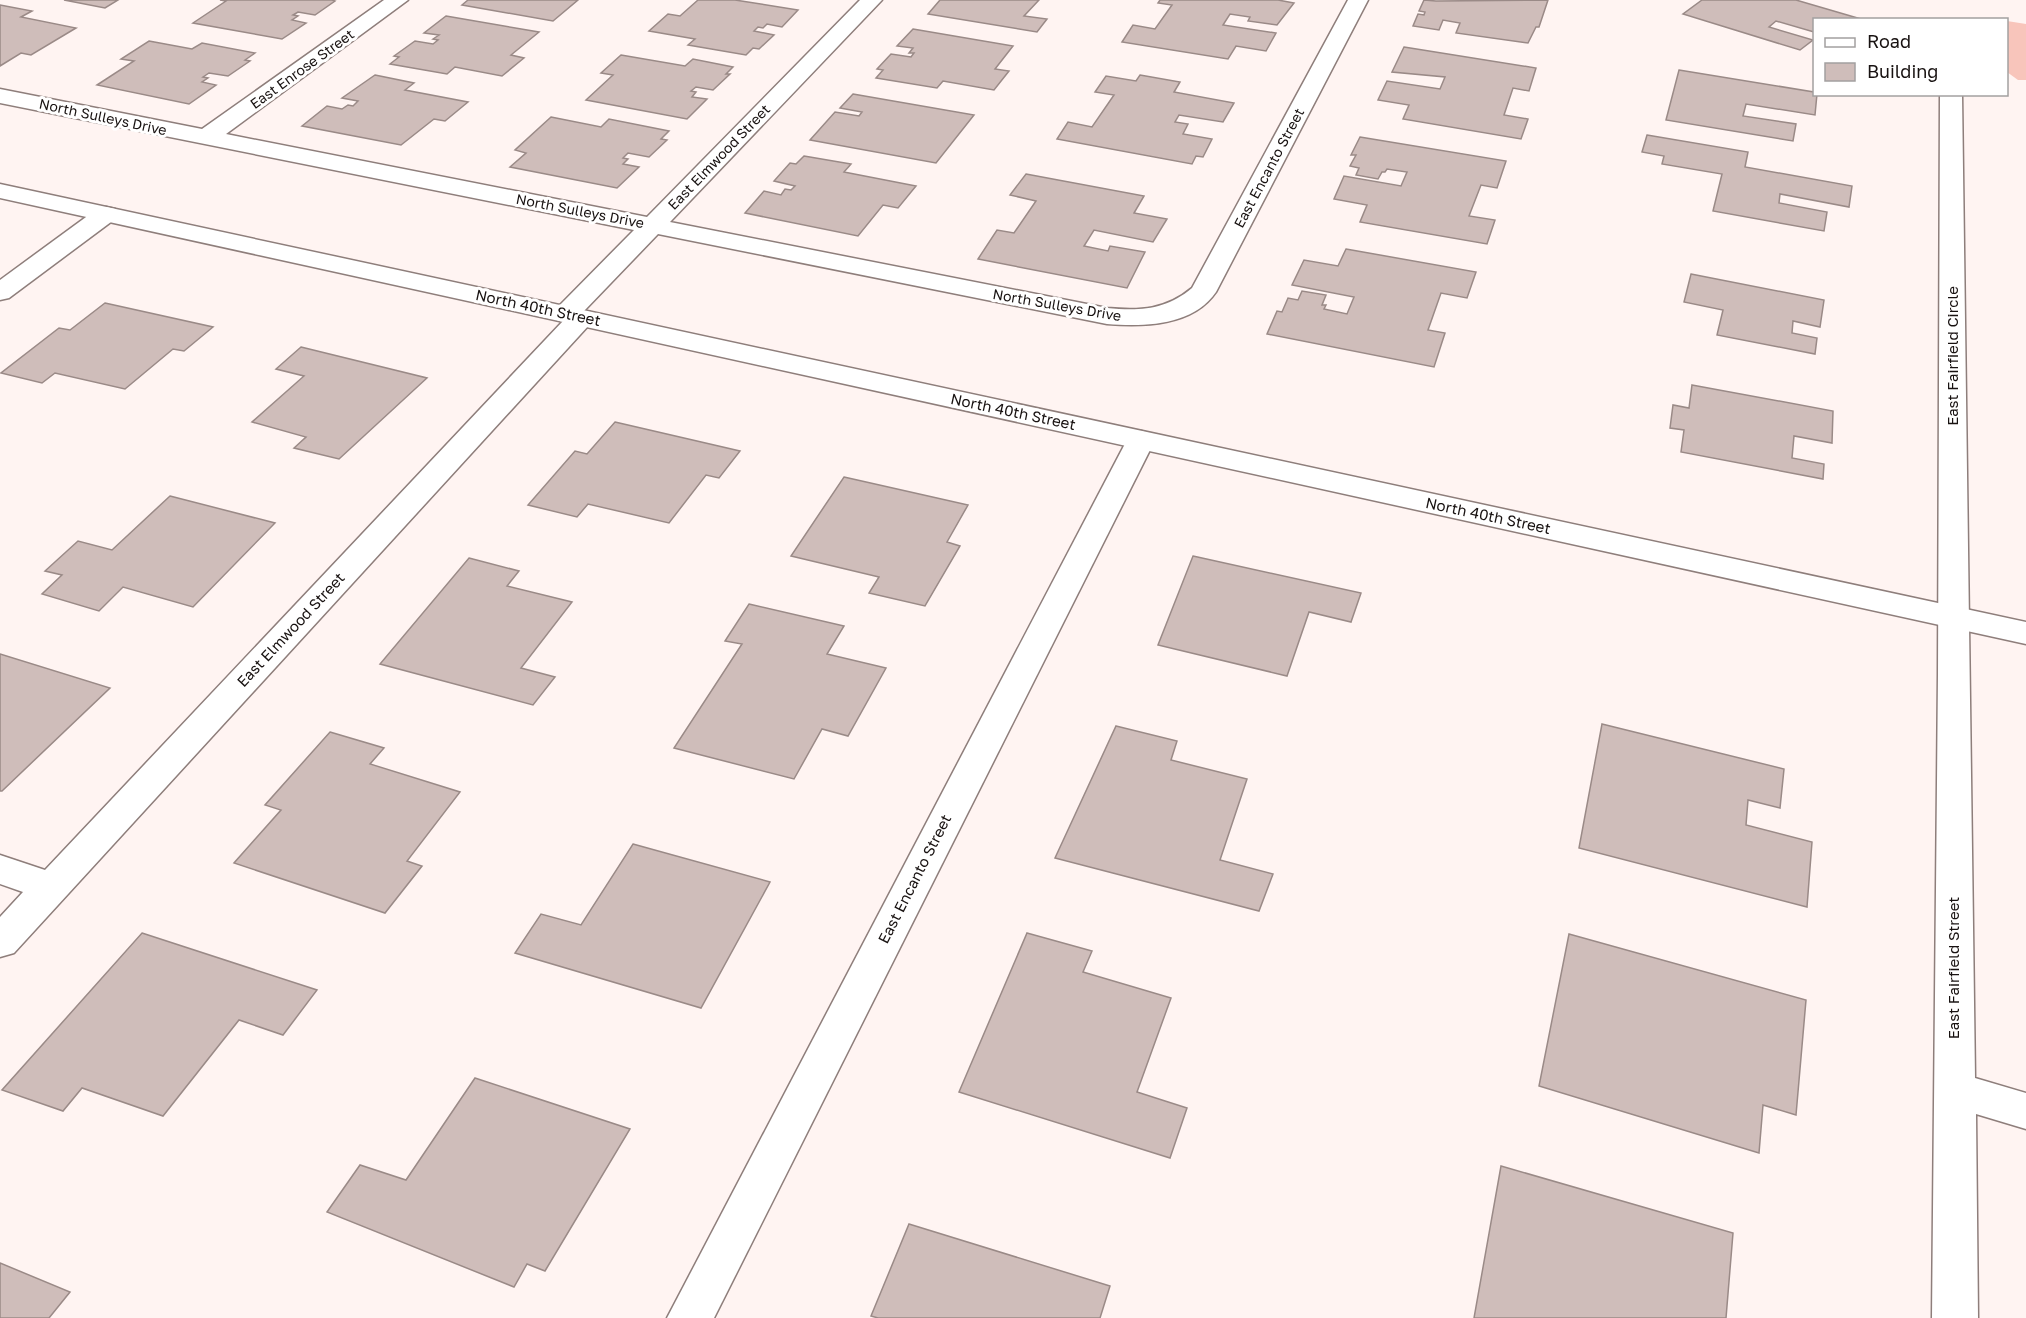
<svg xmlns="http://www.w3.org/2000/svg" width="2026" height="1318" font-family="'Golos Text',sans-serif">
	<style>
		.green { fill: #f8c5bb }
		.building { fill: #cfbdba; stroke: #9a8a87; stroke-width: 1.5 }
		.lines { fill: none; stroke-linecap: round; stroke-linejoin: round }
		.street-casing { stroke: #8e7e7b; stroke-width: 3 }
		.secondary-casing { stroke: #8e7e7b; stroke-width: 3 }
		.street { fill: #fff; fill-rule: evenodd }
		.secondary { fill: #fff; fill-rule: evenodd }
		.labels { text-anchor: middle; stroke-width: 6; stroke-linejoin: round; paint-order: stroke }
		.far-street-label { font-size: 14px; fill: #181211; stroke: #fff }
		.street-label { font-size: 15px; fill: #181211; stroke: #fff }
	</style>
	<rect width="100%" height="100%" fill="#fff4f2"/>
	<polygon class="green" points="2007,21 2026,24 2026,80 2018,80 2007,72"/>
	<g class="building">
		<polygon points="64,0 118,0 105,8"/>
		<polygon points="220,0 332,0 335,1 315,15 298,12 293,15 298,16 292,20 306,23 282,39 193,23 226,1"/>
		<polygon points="468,0 578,0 553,21 462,5"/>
		<polygon points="698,0 735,0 798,10 782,27 767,24 763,28 758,27 754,31 774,35 759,49 753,48 746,55 688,45 695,39 649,31 668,14 680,16"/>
		<polygon points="940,0 1039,0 1024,16 1047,19 1037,32 928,14"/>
		<polygon points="1160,0 1278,0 1294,3 1277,25 1248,21 1250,17 1230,14 1223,25 1276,33 1266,51 1236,46 1228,59 1122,42 1133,25 1155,29 1172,5 1158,3"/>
		<polygon points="1424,0 1436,1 1548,0 1539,27 1536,27 1528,43 1456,33 1460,23 1443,20 1439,30 1413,26 1418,14 1424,15 1425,12 1419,11"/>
		<polygon points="1702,0 1796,0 1861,19 1814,20 1814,32 1776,21 1769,27 1813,40 1800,50 1683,14"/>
		<polygon points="0,5 32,11 21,17 76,28 31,55 21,53 0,66"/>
		<polygon points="446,16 539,32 511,55 524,58 502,76 455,67 447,74 390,64 399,57 394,56 415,41 433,44 438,40 433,39 439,35 424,33"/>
		<polygon points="913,29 1013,46 995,69 1009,71 994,90 943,81 937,88 876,78 883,70 877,69 891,54 911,57 914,53 909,53 913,48 897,46"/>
		<polygon points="149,41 192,49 202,43 255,53 245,60 250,61 228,76 209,73 203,77 208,78 202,82 216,85 189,104 97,85 134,61 121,59"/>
		<polygon points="1404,47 1536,68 1529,91 1513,88 1504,115 1528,119 1521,139 1403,119 1409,105 1378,100 1387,81 1440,89 1445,77 1392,72"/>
		<polygon points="621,55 685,66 693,59 733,67 726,74 730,74 713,90 696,87 691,91 696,92 692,97 707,99 687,119 586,100 613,75 601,73"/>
		<polygon points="1679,70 1814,92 1817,94 1815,115 1746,104 1743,116 1796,124 1793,141 1666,120"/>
		<polygon points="375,75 414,83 405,90 468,102 445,121 434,119 401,145 302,126 327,106 342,109 348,105 353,106 358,101 342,98"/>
		<polygon points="1140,75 1180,82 1174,92 1234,103 1223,122 1179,115 1175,122 1188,124 1183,134 1212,139 1203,157 1196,156 1192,164 1057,139 1068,122 1092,127 1114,95 1095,92 1106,76 1136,81"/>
		<polygon points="853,94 974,115 936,163 810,140 835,112 859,116 862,112 840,108"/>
		<polygon points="551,117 601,127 609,119 669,131 661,139 667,140 649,157 628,153 623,158 628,159 623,164 639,167 617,188 510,167 526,153 515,150"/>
		<polygon points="1647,135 1748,152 1745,167 1852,186 1849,207 1780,194 1779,203 1827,212 1824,231 1713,211 1722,174 1662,164 1664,156 1642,152"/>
		<polygon points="1360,137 1506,161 1497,188 1481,185 1469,216 1495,220 1487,244 1360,222 1367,205 1334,199 1344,176 1401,186 1407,172 1387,169 1385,172 1382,172 1378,179 1356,175 1359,168 1350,166 1356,155 1351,155"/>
		<polygon points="804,156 851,164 844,172 916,186 898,208 883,205 858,236 745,213 764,191 781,195 785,189 791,190 795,186 774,181 790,163 796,164"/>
		<polygon points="1026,174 1144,196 1134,213 1167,219 1153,242 1094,230 1084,246 1108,251 1110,246 1145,252 1127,288 978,259 997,230 1014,233 1036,201 1010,195"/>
		<polygon points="1346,249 1476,272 1467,298 1441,293 1428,330 1445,333 1434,367 1267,334 1277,311 1282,312 1288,298 1298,300 1302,291 1326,295 1322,305 1326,305 1324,309 1347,314 1354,297 1292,285 1304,260 1338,266"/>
		<polygon points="1691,274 1824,300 1820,327 1793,321 1792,333 1817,338 1815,354 1717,335 1723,310 1684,302"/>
		<polygon points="105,303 213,327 184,351 173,349 125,389 55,373 42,383 1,373 59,328 70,330"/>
		<polygon points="301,347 427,378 339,459 294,448 306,437 252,422 304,376 276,369"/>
		<polygon points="1692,385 1833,411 1832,443 1794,436 1792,458 1824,464 1823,479 1681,452 1684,430 1670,428 1673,405 1689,408"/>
		<polygon points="615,422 740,451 719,478 706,475 669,523 588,504 577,517 528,505 575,451 587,454"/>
		<polygon points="844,477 968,505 947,542 960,546 925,606 869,593 879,577 791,556"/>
		<polygon points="170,496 275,523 193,607 123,587 99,611 42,594 62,575 45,571 78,541 112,550"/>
		<polygon points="1193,556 1361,593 1351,622 1309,612 1287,676 1158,645"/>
		<polygon points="469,558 519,571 507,586 572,602 521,668 555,677 533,705 380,664"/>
		<polygon points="749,604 844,626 827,654 886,668 848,736 822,729 794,779 674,748 742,644 725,641"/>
		<polygon points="0,654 110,688 2,791 0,791"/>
		<polygon points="1602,724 1784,769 1780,808 1748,800 1746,825 1812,842 1807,907 1579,848"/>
		<polygon points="1116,726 1177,741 1171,760 1247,779 1220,860 1273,874 1259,911 1055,858"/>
		<polygon points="330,732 384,748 370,764 460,792 407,861 422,866 385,913 234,863 281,810 265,805"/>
		<polygon points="633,844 770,882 701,1008 515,953 541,914 581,925"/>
		<polygon points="142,933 317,990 283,1035 239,1020 163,1116 82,1088 63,1111 2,1090"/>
		<polygon points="1027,933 1092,951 1083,972 1171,998 1137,1092 1187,1108 1170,1158 959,1092"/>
		<polygon points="1569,934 1806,1000 1796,1115 1763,1105 1759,1153 1539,1086"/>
		<polygon points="475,1078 630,1129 545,1271 527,1264 514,1287 327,1212 360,1165 406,1180"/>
		<polygon points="1501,1166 1733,1233 1726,1318 1474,1318"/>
		<polygon points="909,1224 1110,1286 1100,1318 878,1318 871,1316"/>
		<polygon points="0,1263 70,1292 49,1318 0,1318"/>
	</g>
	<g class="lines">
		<g class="street-casing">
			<g id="street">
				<path d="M384,0H408L226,134L647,217L860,0H882L670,222L1107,308C1140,311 1166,310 1192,288L1348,0H1368L1216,292C1193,326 1144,327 1107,324L658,234L584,311L590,312L594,318L590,324L14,953L0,957V917L23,892L0,884V855L45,870L563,321L557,320L553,314L557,308L634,230L0,103V89L202,129Z"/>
				<polygon points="1940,94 1962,94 1975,1078 2026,1093 2026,1129 1976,1114 1978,1318 1932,1318 1938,674"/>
				<polygon points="106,207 115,209 118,214 115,219 9,298 0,300 0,280 97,209"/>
				<polygon points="1141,431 1151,434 1155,440 714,1318 667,1318 1127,440 1131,434"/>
			</g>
		</g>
		<g class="secondary-casing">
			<polygon id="secondary" points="0,184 2026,622 2026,644 0,198"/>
		</g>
		<use href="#street" class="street"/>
		<use href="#secondary" class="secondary"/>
	</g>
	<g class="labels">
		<g class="far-street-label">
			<text transform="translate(302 69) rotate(-36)" y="5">East Enrose Street</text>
			<text transform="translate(103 117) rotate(12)" y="5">North Sulleys Drive</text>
			<text transform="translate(719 157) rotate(-46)" y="5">East Elmwood Street</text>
			<text transform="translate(1269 168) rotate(-62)" y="5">East Encanto Street</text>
			<text transform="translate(580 211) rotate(11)" y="5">North Sulleys Drive</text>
			<text transform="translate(1057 305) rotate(10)" y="5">North Sulleys Drive</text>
		</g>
		<g class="street-label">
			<text transform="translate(538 308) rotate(12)" y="5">North 40th Street</text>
			<text transform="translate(1953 356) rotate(-90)" y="5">East Fairfield Circle</text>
			<text transform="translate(1013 412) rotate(12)" y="5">North 40th Street</text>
			<text transform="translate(1488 516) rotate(12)" y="5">North 40th Street</text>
			<text transform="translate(291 630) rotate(-47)" y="5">East Elmwood Street</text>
			<text transform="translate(915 879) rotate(-63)" y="5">East Encanto Street</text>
			<text transform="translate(1954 968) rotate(-90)" y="5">East Fairfield Street</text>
		</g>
	</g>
	<rect x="1813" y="18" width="195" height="78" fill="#ffffff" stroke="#a3a0a0" stroke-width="1.5"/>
	<rect x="1825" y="38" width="30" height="9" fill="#ffffff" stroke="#a3a0a0" stroke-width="1.5"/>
	<text x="1867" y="48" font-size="18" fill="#181211">Road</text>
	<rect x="1825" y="63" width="30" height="18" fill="#cfbdba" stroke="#a3a0a0" stroke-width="1.5"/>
	<text x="1867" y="78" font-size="18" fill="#181211">Building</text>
</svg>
